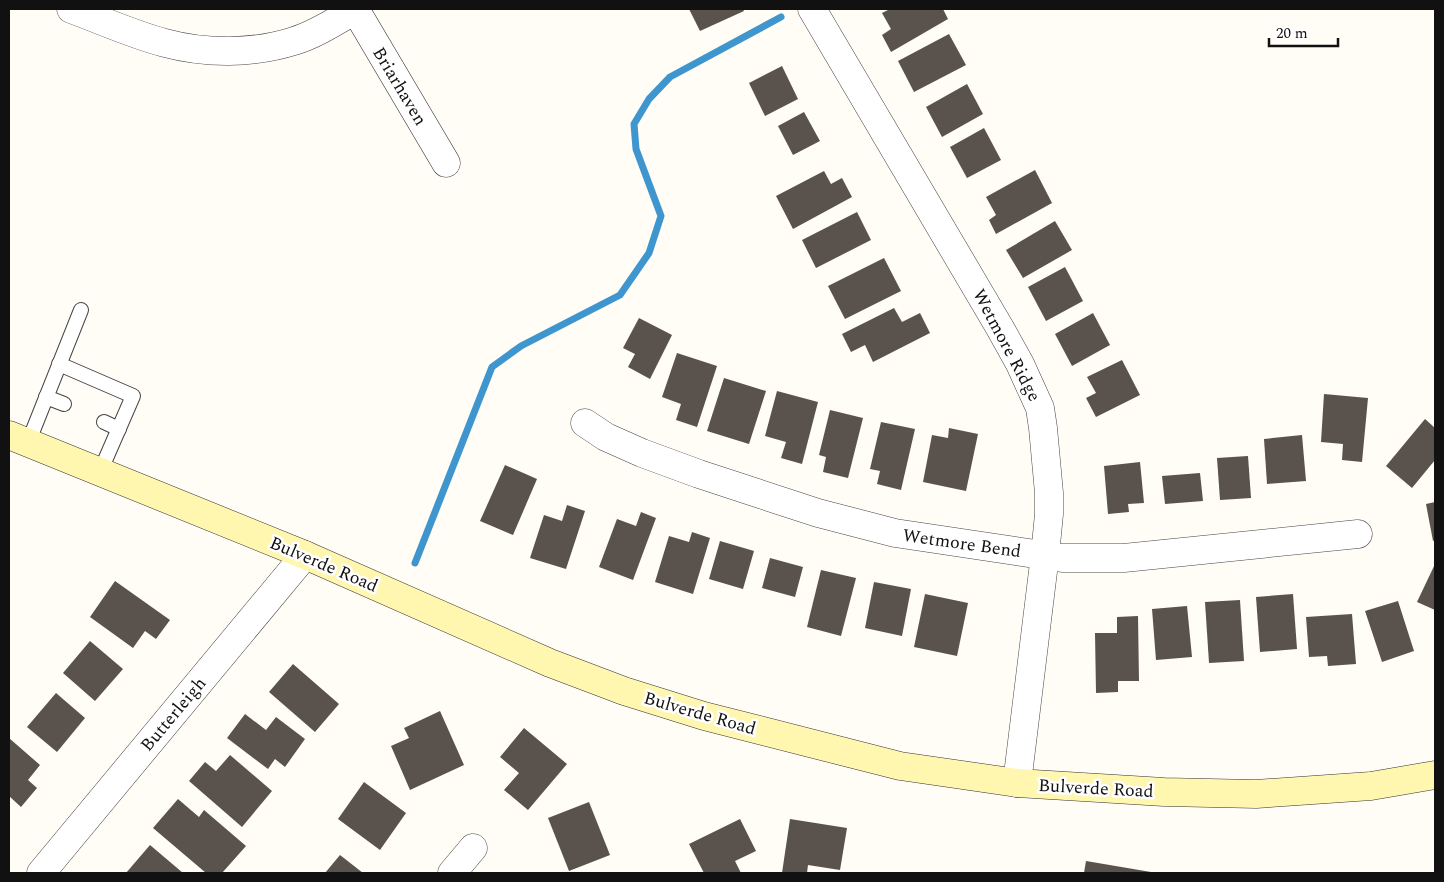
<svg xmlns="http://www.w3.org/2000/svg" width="1444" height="882" font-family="Spectral,serif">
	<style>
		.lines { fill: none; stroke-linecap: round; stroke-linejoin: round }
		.stream { stroke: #3f96cf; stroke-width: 7 }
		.building { fill: #5a524d }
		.service-casing { stroke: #444; stroke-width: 16 }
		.minor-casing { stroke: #444; stroke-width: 29 }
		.secondary-casing { stroke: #333; stroke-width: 29 }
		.service { stroke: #fff; stroke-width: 14 }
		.minor { stroke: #fff; stroke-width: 28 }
		.secondary { stroke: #fff6b0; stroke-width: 28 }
		.labels { text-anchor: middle; stroke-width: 5; stroke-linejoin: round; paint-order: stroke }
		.street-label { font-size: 18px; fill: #111; stroke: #fff }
	</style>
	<rect width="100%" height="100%" fill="#fffdf5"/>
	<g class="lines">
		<polyline class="stream" points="415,563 492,367 521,346 620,295 649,253 661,216 636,149 634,124 649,99 670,77 781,17"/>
	</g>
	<g class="building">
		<polygon points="689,9 743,9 744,11 700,31"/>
		<polygon points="890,9 943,9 948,19 891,52 882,35 891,29 882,13"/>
		<polygon points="949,34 966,65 914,92 898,61"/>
		<polygon points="782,66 798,99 765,116 749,83"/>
		<polygon points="967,84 983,114 942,137 926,107"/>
		<polygon points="804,112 820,141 793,155 778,126"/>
		<polygon points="984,128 1001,160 967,178 950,147"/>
		<polygon points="1035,170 1052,203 996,234 989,220 996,215 986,197"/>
		<polygon points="824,171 831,184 842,178 852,197 793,229 776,196"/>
		<polygon points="857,212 871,240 816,268 802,240"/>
		<polygon points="1055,221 1072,250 1023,278 1006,250"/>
		<polygon points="884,258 901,291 845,319 828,286"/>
		<polygon points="1065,267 1083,301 1046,321 1028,287"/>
		<polygon points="894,308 902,322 920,313 930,333 873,362 865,345 851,352 842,334"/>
		<polygon points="1093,313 1110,345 1072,366 1055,334"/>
		<polygon points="639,318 672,335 650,379 628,367 635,354 623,348"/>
		<polygon points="677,353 717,366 697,427 676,420 681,404 662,397"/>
		<polygon points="1122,360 1140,395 1096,417 1086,398 1096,393 1087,377"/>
		<polygon points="724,378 766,391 749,444 707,431"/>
		<polygon points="777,391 818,402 802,464 781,458 786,442 765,436"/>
		<polygon points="1324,394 1368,398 1362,462 1342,460 1343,444 1321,442"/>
		<polygon points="830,410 863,418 848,478 823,472 826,457 819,455"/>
		<polygon points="1425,419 1435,428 1435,460 1412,488 1386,466"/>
		<polygon points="881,422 915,429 901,490 877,484 880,471 870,469"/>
		<polygon points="949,428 978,434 966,491 923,482 932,435 948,438"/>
		<polygon points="1302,435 1306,481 1267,484 1264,439"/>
		<polygon points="1248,456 1251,498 1220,500 1217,458"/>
		<polygon points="1140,462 1144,503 1128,504 1129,512 1108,514 1104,466"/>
		<polygon points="505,465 537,479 513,535 480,521"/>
		<polygon points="1200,473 1203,501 1165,504 1162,476"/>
		<polygon points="1435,502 1435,540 1433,541 1426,504"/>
		<polygon points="567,505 585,511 566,569 530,558 544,515 562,521"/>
		<polygon points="641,512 656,518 633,580 599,567 617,519 636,526"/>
		<polygon points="692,532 710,538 693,594 655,582 669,536 689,542"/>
		<polygon points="720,541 754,551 743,589 709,579"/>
		<polygon points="770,558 803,567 795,597 762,588"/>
		<polygon points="1435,564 1435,610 1417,602"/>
		<polygon points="821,570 856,578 841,636 807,627"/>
		<polygon points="115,581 170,620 156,639 145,631 133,648 90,617"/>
		<polygon points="874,582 911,589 902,636 865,628"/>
		<polygon points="925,594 968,603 957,656 914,647"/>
		<polygon points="1293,594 1297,649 1260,652 1256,597"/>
		<polygon points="1240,600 1244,661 1209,663 1205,602"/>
		<polygon points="1398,601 1414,651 1382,662 1365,611"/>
		<polygon points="1187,606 1192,657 1156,660 1152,609"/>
		<polygon points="1352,614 1356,664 1328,666 1327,656 1309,657 1306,617"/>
		<polygon points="1138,616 1139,681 1118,681 1118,692 1096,693 1095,633 1117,633 1117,617"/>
		<polygon points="90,641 123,669 95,701 63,673"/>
		<polygon points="293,664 339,704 315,732 269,692"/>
		<polygon points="56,693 85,718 57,752 27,727"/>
		<polygon points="440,711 464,765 410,790 391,746 409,738 404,728"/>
		<polygon points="245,714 266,730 276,717 305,739 285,767 275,759 268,769 227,738"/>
		<polygon points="524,728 567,764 528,810 504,790 519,773 500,757"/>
		<polygon points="9,738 40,765 28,780 37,788 21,807 9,796"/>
		<polygon points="230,755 272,791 242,827 189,781 205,762 216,771"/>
		<polygon points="364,782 406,813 380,850 338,819"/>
		<polygon points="178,799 199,817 204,810 246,846 222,873 206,873 153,828"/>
		<polygon points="589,802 610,855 569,871 548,818"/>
		<polygon points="740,819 756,851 735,861 741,873 704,873 689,844"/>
		<polygon points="790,819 847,828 840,870 808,865 807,873 782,873"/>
		<polygon points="150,845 183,873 126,873"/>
		<polygon points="340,855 363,873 325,873"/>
		<polygon points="1086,861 1151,872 1151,873 1084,873"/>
	</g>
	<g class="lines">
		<g class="service-casing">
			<g id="service">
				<polyline points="59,364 133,396 100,472"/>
				<polyline points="46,397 64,404"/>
				<polyline points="104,422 119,429"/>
				<polyline points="28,443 81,310"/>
			</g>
		</g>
		<g class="minor-casing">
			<g id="minor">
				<path d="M71,9C101,20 134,35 165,43C206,54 253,54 294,41C315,35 336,21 355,10"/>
				<polyline points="355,9 446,163"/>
				<polyline points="812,9 1000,328 1020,364 1040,408 1043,428 1049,493 1049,514 1045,555 1017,783"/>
				<polyline points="585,423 606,437 642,453 699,474 818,513 895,533 1062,558 1124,558 1358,534"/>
				<polyline points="41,873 305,555"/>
				<polyline points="452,873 473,848"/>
			</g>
		</g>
		<g class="secondary-casing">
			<polyline id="secondary" points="9,435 305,555 550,663 624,691 704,716 900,766 1017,783 1164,792 1256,794 1371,786 1435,775"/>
		</g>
		<use href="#service" class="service"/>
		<use href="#minor" class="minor"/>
		<use href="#secondary" class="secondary"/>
	</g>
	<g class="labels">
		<g class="street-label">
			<text transform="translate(400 86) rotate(59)" y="6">Briarhaven</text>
			<text transform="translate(1007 345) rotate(62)" y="6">Wetmore Ridge</text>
			<text transform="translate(962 543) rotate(8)" y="6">Wetmore Bend</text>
			<text transform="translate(324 564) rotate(23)" y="6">Bulverde Road</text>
			<text transform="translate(700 713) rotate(16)" y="6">Bulverde Road</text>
			<text transform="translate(173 714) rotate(-50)" y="6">Butterleigh</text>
			<text transform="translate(1096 788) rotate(3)" y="6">Bulverde Road</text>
		</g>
	</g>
	<rect width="1444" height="882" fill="none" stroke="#111111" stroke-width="20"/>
	<path d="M1269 38v8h69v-8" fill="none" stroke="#111111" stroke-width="2.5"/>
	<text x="1276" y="38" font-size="15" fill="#111111" stroke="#ffffff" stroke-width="4" paint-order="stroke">20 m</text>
</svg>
